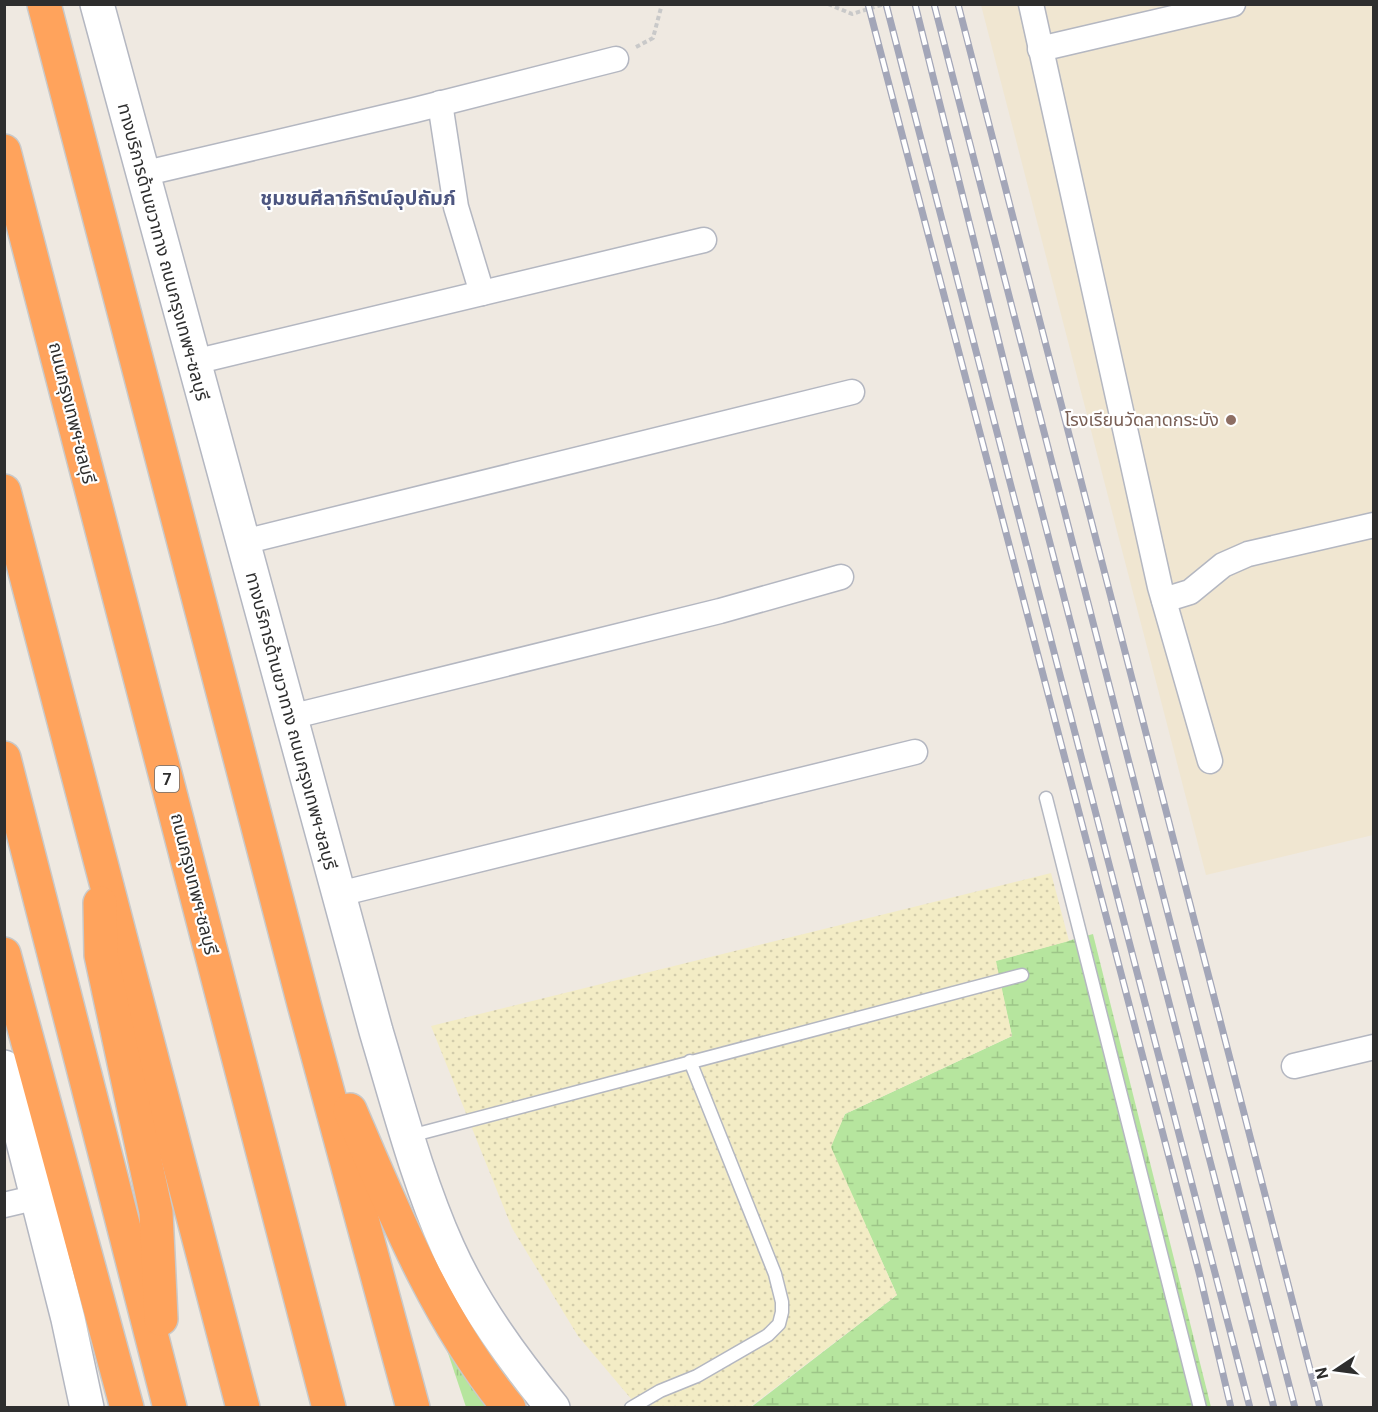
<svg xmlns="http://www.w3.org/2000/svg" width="1378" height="1412" font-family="Roboto,'Noto Sans Thai',sans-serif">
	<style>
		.education { fill: #f0e6d1 }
		.grass { fill: url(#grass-tufts) }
		.wetland { fill: url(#wetland-marsh) }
		.sand { fill: url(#sand-dots) }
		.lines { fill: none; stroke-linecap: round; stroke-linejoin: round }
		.lane-casing { stroke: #b4b7c1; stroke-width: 15 }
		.street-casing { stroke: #b4b7c1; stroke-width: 27 }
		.secondary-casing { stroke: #b4b7c1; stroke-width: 36 }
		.highway-casing { stroke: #c9c9c9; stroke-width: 36 }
		.path { stroke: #c9c9c9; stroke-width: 4; stroke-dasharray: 4.5 3; stroke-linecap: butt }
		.lane { stroke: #fff; stroke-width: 12 }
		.street { stroke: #fff; stroke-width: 24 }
		.secondary { stroke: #fff; stroke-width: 33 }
		.highway { stroke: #ffa35c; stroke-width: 33 }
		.rail-casing { stroke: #a3a6b8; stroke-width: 7 }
		.rail { stroke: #fff; stroke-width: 4.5; stroke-dasharray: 14; stroke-linecap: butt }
		.education-dot { fill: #8d6e63; stroke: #fff; stroke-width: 2 }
		.labels { text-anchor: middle; stroke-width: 4.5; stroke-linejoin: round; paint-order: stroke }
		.shield { fill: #fff; stroke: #6d6d6d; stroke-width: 1.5 }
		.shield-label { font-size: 16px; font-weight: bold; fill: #2e2e2e }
		.street-label { font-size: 18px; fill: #2e2e2e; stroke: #fff }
		.education-label { font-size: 18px; fill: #785e54; stroke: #fff; text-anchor: end }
		.neighbourhood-label { font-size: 20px; font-weight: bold; fill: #4d5680; stroke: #fff }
	</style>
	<defs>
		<pattern id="grass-tufts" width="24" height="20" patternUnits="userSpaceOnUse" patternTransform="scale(1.5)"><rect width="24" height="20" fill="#b6e59e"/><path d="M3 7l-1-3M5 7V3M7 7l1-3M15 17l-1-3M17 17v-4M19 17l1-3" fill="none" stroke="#9dc588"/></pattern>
		<pattern id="wetland-marsh" width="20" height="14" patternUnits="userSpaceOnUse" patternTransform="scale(1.5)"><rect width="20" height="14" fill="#b6e59e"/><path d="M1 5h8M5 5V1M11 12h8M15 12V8" fill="none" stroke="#9dc588"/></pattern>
		<pattern id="sand-dots" width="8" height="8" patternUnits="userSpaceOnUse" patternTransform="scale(1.5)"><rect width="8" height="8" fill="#f3ecc5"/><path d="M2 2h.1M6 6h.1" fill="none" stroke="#d1cbaa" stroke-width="1.8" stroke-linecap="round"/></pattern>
	</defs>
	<rect width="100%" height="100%" fill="#efe9e1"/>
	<polygon class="education" points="981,5 1373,5 1373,835 1206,875"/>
	<polygon class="grass" points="437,1320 504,1407 466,1407"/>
	<polygon class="wetland" points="1093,934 1211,1407 750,1408 897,1295 830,1147 845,1114 1012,1036 995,961"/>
	<polygon class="sand" points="1051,873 1069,941 996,961 1012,1036 845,1114 831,1147 897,1295 750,1407 638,1407 578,1336 512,1228 431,1026"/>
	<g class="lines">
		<g class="lane-casing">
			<g id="lane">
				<polyline points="1046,798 1200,1408"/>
				<polyline points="410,1136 1022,975"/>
				<polyline points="631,1408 660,1391 697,1376 768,1335 779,1324 782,1312 782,1302 775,1274 690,1061"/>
			</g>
		</g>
		<g class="street-casing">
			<g id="street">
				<polyline points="1031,4 1160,587 1210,761"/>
				<polyline points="1040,49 1233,4"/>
				<polyline points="440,103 456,207 482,293"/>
				<polyline points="142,174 415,110 616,59"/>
				<polyline points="194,362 704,240"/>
				<polyline points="243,542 852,392"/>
				<polyline points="1164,600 1190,592 1223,565 1248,554 1374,525"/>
				<polyline points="290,717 720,611 841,577"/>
				<polyline points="339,894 915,752"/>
				<polyline points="1294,1066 1374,1047"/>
				<polyline points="4,1205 38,1197"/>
			</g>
		</g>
		<g class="secondary-casing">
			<g id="secondary">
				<path d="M97,4L376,1031C398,1104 417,1179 448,1248C474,1306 513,1359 553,1408"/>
				<polyline points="4,1067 68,1319 87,1408"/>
			</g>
		</g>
		<g class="highway-casing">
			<g id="highway">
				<polyline points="44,4 304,1004 413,1408"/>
				<polyline points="4,151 329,1408"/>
				<polyline points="4,491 243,1408"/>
				<polyline points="4,758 170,1408"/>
				<polyline points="100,903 101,955 156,1212 161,1319"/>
				<polyline points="4,954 127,1408"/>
				<path d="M350,1110C394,1213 437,1320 509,1408"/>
			</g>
		</g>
		<g class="path">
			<polyline points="828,4 852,14 884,4"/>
			<polyline points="636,47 653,38 662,4"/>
		</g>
		<use href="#lane" class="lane"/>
		<use href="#street" class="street"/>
		<use href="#secondary" class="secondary"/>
		<use href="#highway" class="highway"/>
		<g class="rail-casing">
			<g id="rail">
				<polyline points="868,4 1200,1276 1231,1408"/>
				<polyline points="886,4 1250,1408"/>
				<polyline points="915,4 1023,439 1274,1408"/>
				<polyline points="934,4 1295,1408"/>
				<polyline points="958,4 1320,1408"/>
			</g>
		</g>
		<use href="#rail" class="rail"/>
	</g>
	<circle class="education-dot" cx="1231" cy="420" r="6"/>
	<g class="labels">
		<rect class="shield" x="155" y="766" width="24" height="26" rx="4.5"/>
		<g class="shield-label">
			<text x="167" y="785">7</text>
		</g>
		<g class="street-label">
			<text transform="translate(163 252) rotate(75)" y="6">ทางบริการด้านขวาทาง ถนนกรุงเทพฯ-ชลบุรี</text>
			<text transform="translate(72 413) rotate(76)" y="6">ถนนกรุงเทพฯ-ชลบุรี</text>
			<text transform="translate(291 721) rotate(75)" y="6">ทางบริการด้านขวาทาง ถนนกรุงเทพฯ-ชลบุรี</text>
			<text transform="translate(194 884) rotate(76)" y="6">ถนนกรุงเทพฯ-ชลบุรี</text>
		</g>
		<g class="education-label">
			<text x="1219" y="426">โรงเรียนวัดลาดกระบัง</text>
		</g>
		<g class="neighbourhood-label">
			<text x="358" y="205">ชุมชนศีลาภิรัตน์อุปถัมภ์</text>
		</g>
	</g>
	<rect width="1378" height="1412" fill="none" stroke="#2e2e2e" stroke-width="12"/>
	<g transform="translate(1336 1370) rotate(257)" stroke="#ffffff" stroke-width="4.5" paint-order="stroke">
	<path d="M0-4.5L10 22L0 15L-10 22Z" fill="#2e2e2e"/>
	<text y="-9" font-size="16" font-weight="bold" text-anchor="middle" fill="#2e2e2e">N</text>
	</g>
</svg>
